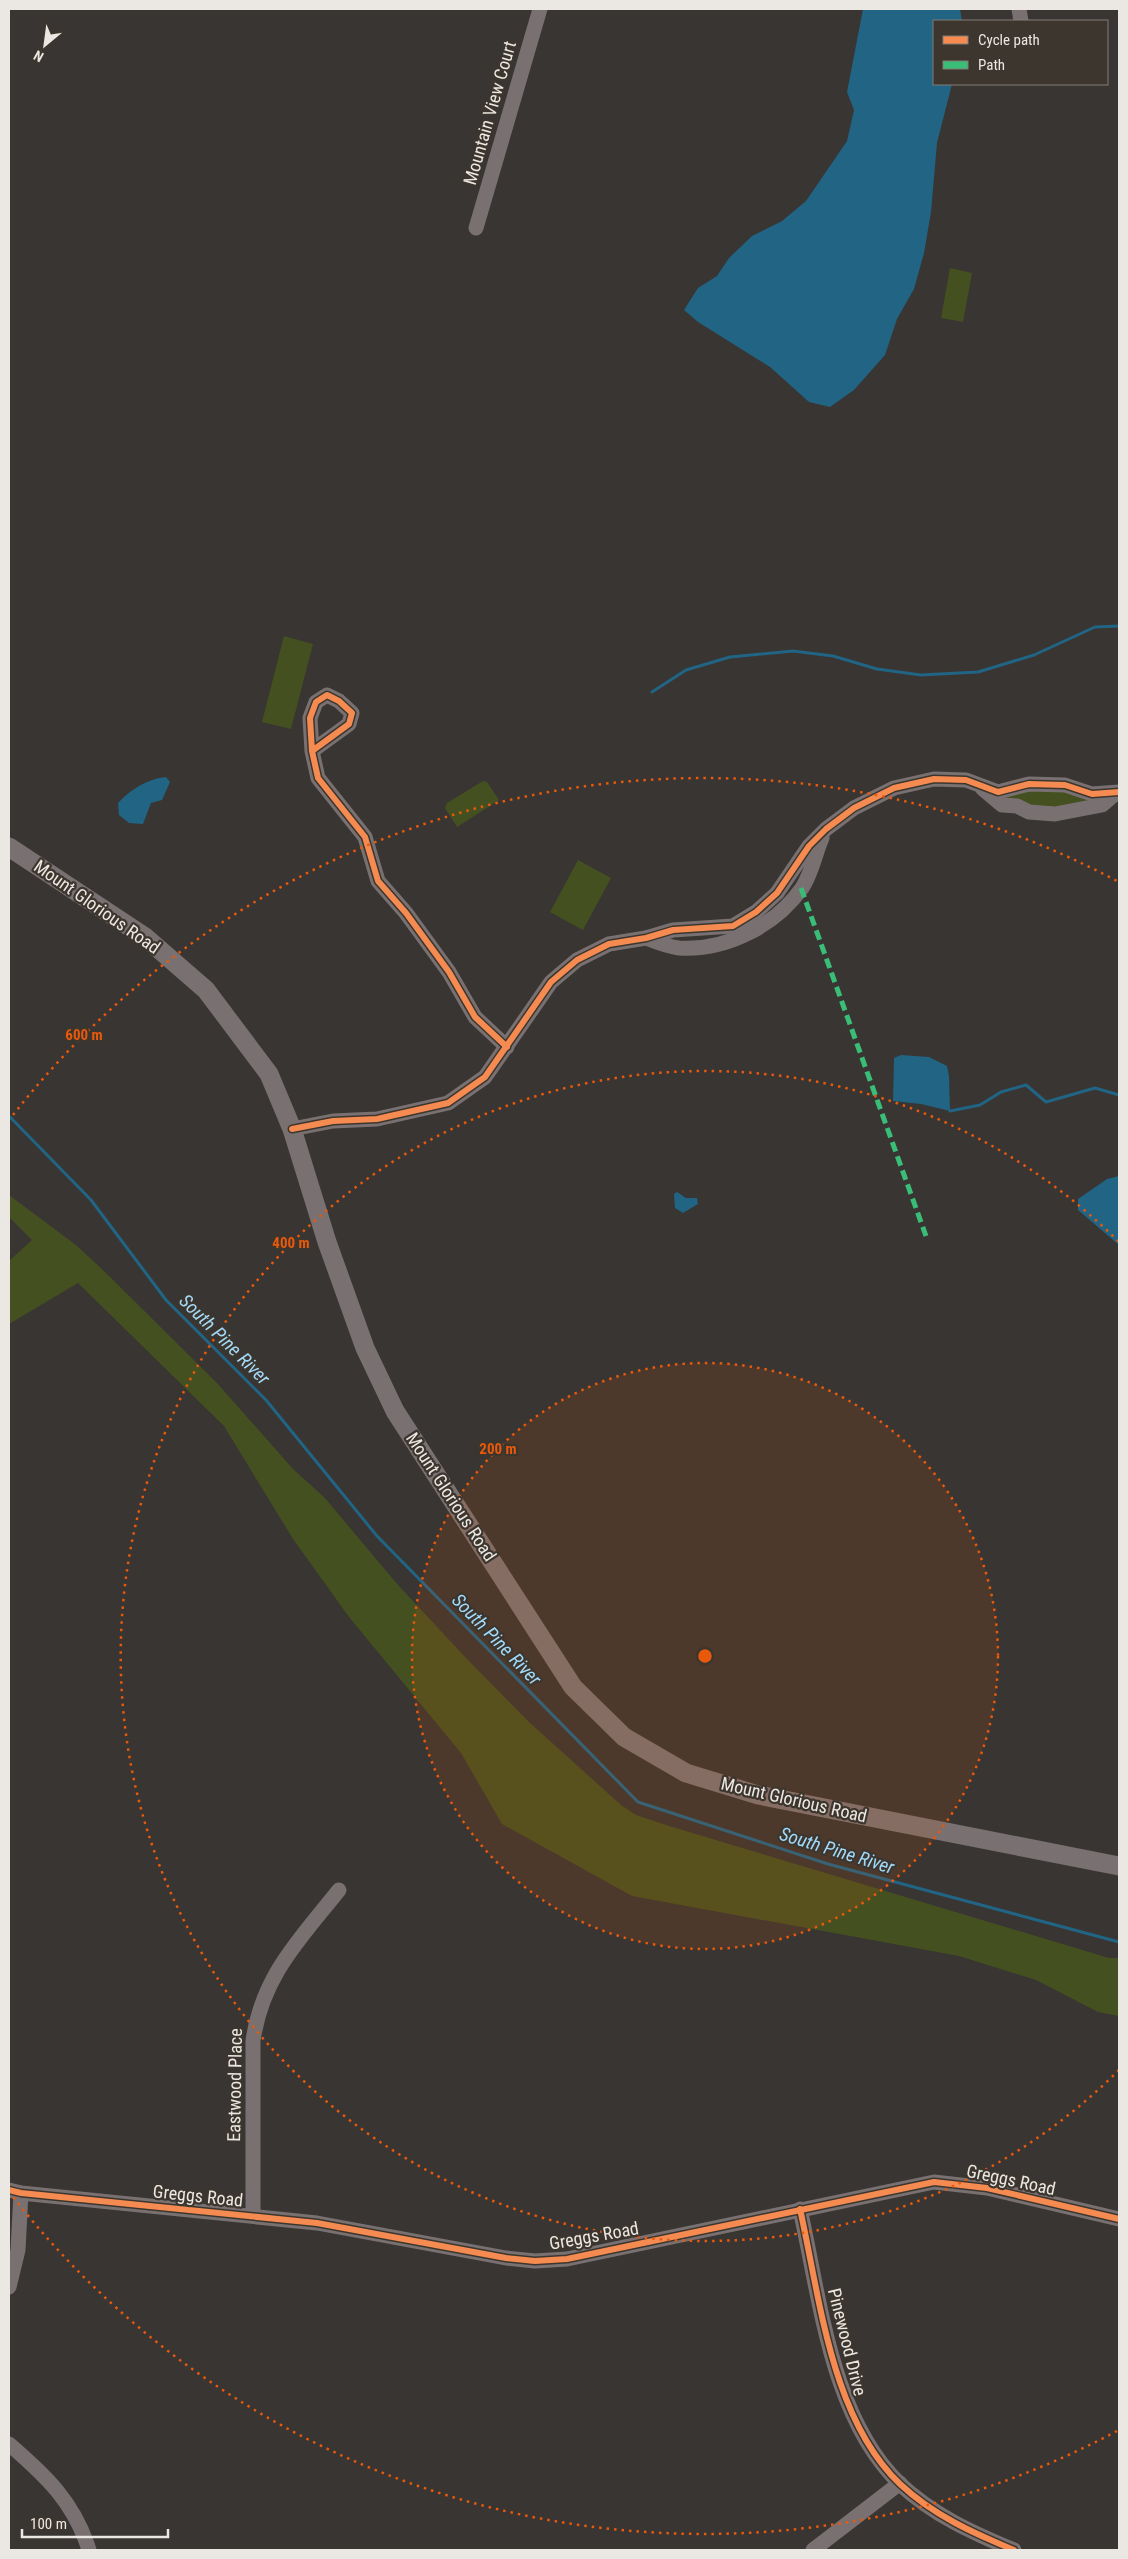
<svg xmlns="http://www.w3.org/2000/svg" width="1128" height="2559" font-family="'Roboto Condensed',sans-serif">
	<style>
		.green { fill: #455020 }
		.water { fill: #216484 }
		.lines { fill: none; stroke-linecap: round; stroke-linejoin: round }
		.stream { stroke: #216484; stroke-width: 3 }
		.minor { stroke: #797071; stroke-width: 15 }
		.major { stroke: #797071; stroke-width: 19 }
		.quiet { stroke: #3abd76; stroke-width: 5; stroke-dasharray: 10 5; stroke-linecap: butt }
		.cycleway-casing { stroke: #3c362e; stroke-width: 9 }
		.cycleway { stroke: #f68b52; stroke-width: 6 }
		.ring { fill: none; stroke: #e8590c; stroke-width: 2.5; stroke-dasharray: 2.5 5 }
		.labels { text-anchor: middle; stroke-width: 4.5; stroke-linejoin: round; paint-order: stroke }
		.street-label { font-size: 18px; fill: #ebe7e2; stroke: #3c362e }
		.water-label { font-size: 19px; font-style: italic; fill: #a2d9f9; stroke: #3c362e }
		.centre { fill: #e8590c; stroke: #3c362e; stroke-width: 2.5 }
		.ring-label { font-size: 15px; text-anchor: middle; font-weight: bold; fill: #e8590c; stroke: #3c362e; stroke-width: 4.5; stroke-linejoin: round; paint-order: stroke }
	</style>
	<rect width="100%" height="100%" fill="#383532"/>
	<g class="green">
		<polygon points="950,268 972,273 963,322 941,318"/>
		<polygon points="284,636 313,644 291,729 262,722"/>
		<polygon points="483,781 487,782 499,800 457,827 445,808 447,803"/>
		<polygon points="1029,784 1092,794 1091,808 1017,806 998,792"/>
		<polygon points="578,860 611,878 583,930 550,912"/>
		<polygon points="9,1195 76,1245 104,1271 217,1383 293,1469 324,1497 398,1585 466,1658 530,1723 621,1805 636,1815 669,1826 1109,1958 1119,1958 1119,2016 1098,2012 1036,1980 959,1956 632,1896 502,1824 461,1753 349,1617 293,1539 224,1426 78,1283 9,1324 9,1261 32,1240 9,1217"/>
	</g>
	<g class="water">
		<polygon points="863,9 960,9 962,21 934,21 934,84 952,84 937,143 931,212 924,253 914,289 897,319 885,355 854,390 830,407 809,402 770,367 698,322 684,310 698,288 717,276 729,258 752,236 782,221 806,201 847,141 854,110 847,92"/>
		<path d="M166,777L170,782L162,800L151,803L143,824L129,823L119,815L118,803C131,789 147,779 166,777Z"/>
		<polygon points="901,1055 929,1057 947,1066 949,1076 950,1111 921,1104 893,1101 894,1058"/>
		<polygon points="1119,1176 1119,1245 1078,1210 1078,1199 1107,1179"/>
		<polygon points="677,1192 686,1198 697,1198 698,1204 683,1213 675,1208 674,1194"/>
	</g>
	<g class="lines">
		<g class="stream">
			<polyline points="652,692 686,670 730,657 793,651 833,656 877,669 921,675 978,672 1034,655 1095,627 1119,626"/>
			<polyline points="950,1111 980,1105 1001,1092 1026,1085 1046,1102 1095,1088 1119,1095"/>
			<polyline points="9,1116 91,1200 166,1300 266,1400 377,1536 638,1802 828,1864 1119,1942"/>
		</g>
		<g class="minor">
			<polyline points="1019,9 1021,21"/>
			<polyline points="476,228 540,9"/>
			<polyline points="312,751 349,724 352,713 339,701 327,695 316,702 310,718 312,751 318,778 365,837 378,881 406,913 449,972 475,1017 507,1047"/>
			<polyline points="983,789 1002,805 1017,806 1029,812 1055,814 1102,805 1116,793"/>
			<path d="M646,938C656,942 668,947 679,948C726,951 775,926 802,888C812,873 815,854 822,838"/>
			<polyline points="292,1129 333,1121 377,1119 448,1103 485,1077 551,982 577,960 609,944 646,938 673,930 733,926 756,912 777,893 809,846 826,829 854,808 894,788 934,779 966,780 998,792 1029,784 1065,785 1092,794 1119,792"/>
			<polyline points="9,2190 21,2193 317,2223 506,2258 535,2261 567,2259 934,2182 987,2188 1119,2219"/>
			<path d="M800,2209C820,2298 831,2418 900,2484C933,2515 973,2533 1014,2550"/>
			<path d="M253,2216V2041C262,1976 300,1939 339,1890"/>
			<polyline points="9,2287 18,2250 21,2193"/>
			<path d="M9,2444C46,2476 74,2502 89,2550"/>
			<polyline points="813,2550 900,2483"/>
		</g>
		<polyline class="major" points="9,847 145,937 206,990 269,1074 292,1129 327,1242 365,1348 395,1411 573,1687 624,1737 686,1773 758,1795 1119,1866"/>
		<polyline class="quiet" points="801,888 926,1236"/>
		<g class="cycleway-casing">
			<g id="cycleway">
				<polyline points="312,751 349,724 352,713 339,701 327,695 316,702 310,718 312,751 318,778 365,837 378,881 406,913 449,972 475,1017 507,1047"/>
				<polyline points="292,1129 333,1121 377,1119 448,1103 485,1077 551,982 577,960 609,944 646,938 673,930 733,926 756,912 777,893 809,846 826,829 854,808 894,788 934,779 966,780 998,792 1029,784 1065,785 1092,794 1119,792"/>
				<polyline points="9,2190 21,2193 317,2223 506,2258 535,2261 567,2259 934,2182 987,2188 1119,2219"/>
				<path d="M800,2209C820,2298 831,2418 900,2484C933,2515 973,2533 1014,2550"/>
			</g>
		</g>
		<use href="#cycleway" class="cycleway"/>
	</g>
	<circle cx="705" cy="1656" r="293" fill="#e8590c" fill-opacity=".12"/>
	<g class="ring">
		<circle cx="705" cy="1656" r="293"/>
		<path d="M1119 2070A585 585 0 1 1 1119 1242"/>
		<path d="M1117 2431A878 878 0 0 1 13 2197M13 1115A878 878 0 0 1 1117 881"/>
	</g>
	<g class="labels">
		<g class="street-label">
			<text transform="translate(490 113) rotate(-74)" y="6">Mountain View Court</text>
			<text transform="translate(97 907) rotate(35)" y="6">Mount Glorious Road</text>
			<text transform="translate(451 1497) rotate(57)" y="6">Mount Glorious Road</text>
			<text transform="translate(794 1800) rotate(13)" y="6">Mount Glorious Road</text>
			<text transform="translate(235 2085) rotate(-89)" y="6">Eastwood Place</text>
			<text transform="translate(1011 2180) rotate(12)" y="6">Greggs Road</text>
			<text transform="translate(198 2196) rotate(6)" y="6">Greggs Road</text>
			<text transform="translate(594 2236) rotate(-10)" y="6">Greggs Road</text>
			<text transform="translate(847 2342) rotate(76)" y="6">Pinewood Drive</text>
		</g>
		<g class="water-label">
			<text transform="translate(225 1339) rotate(45)" y="7">South Pine River</text>
			<text transform="translate(497 1639) rotate(46)" y="7">South Pine River</text>
			<text transform="translate(837 1850) rotate(17)" y="7">South Pine River</text>
		</g>
	</g>
	<circle cx="705" cy="1656" r="8" class="centre"/>
	<g class="ring-label">
		<text x="84" y="1040">600 m</text>
		<text x="291" y="1248">400 m</text>
		<text x="498" y="1454">200 m</text>
	</g>
	<rect width="1128" height="2559" fill="none" stroke="#ebe7e2" stroke-width="20"/>
	<rect x="933" y="20" width="175" height="65" fill="#3c362e" stroke="#827d76"/>
	<rect x="943" y="36" width="25" height="8" fill="#f68b52" stroke="#827d76"/>
	<text x="978" y="45" font-size="15" fill="#ebe7e2">Cycle path</text>
	<rect x="943" y="61" width="25" height="8" fill="#3abd76" stroke="#827d76"/>
	<text x="978" y="70" font-size="15" fill="#ebe7e2">Path</text>
	<g transform="translate(45 45) rotate(209)" stroke="#3c362e" stroke-width="4" paint-order="stroke">
	<path d="M0-4L9 19L0 12L-9 19Z" fill="#ebe7e2"/>
	<text y="-8" font-size="14" font-weight="bold" text-anchor="middle" fill="#ebe7e2">N</text>
	</g>
	<path d="M22 2529v8h146v-8" fill="none" stroke="#ebe7e2" stroke-width="2.5"/>
	<text x="30" y="2529" font-size="15" fill="#ebe7e2" stroke="#3c362e" stroke-width="4" paint-order="stroke">100 m</text>
</svg>
